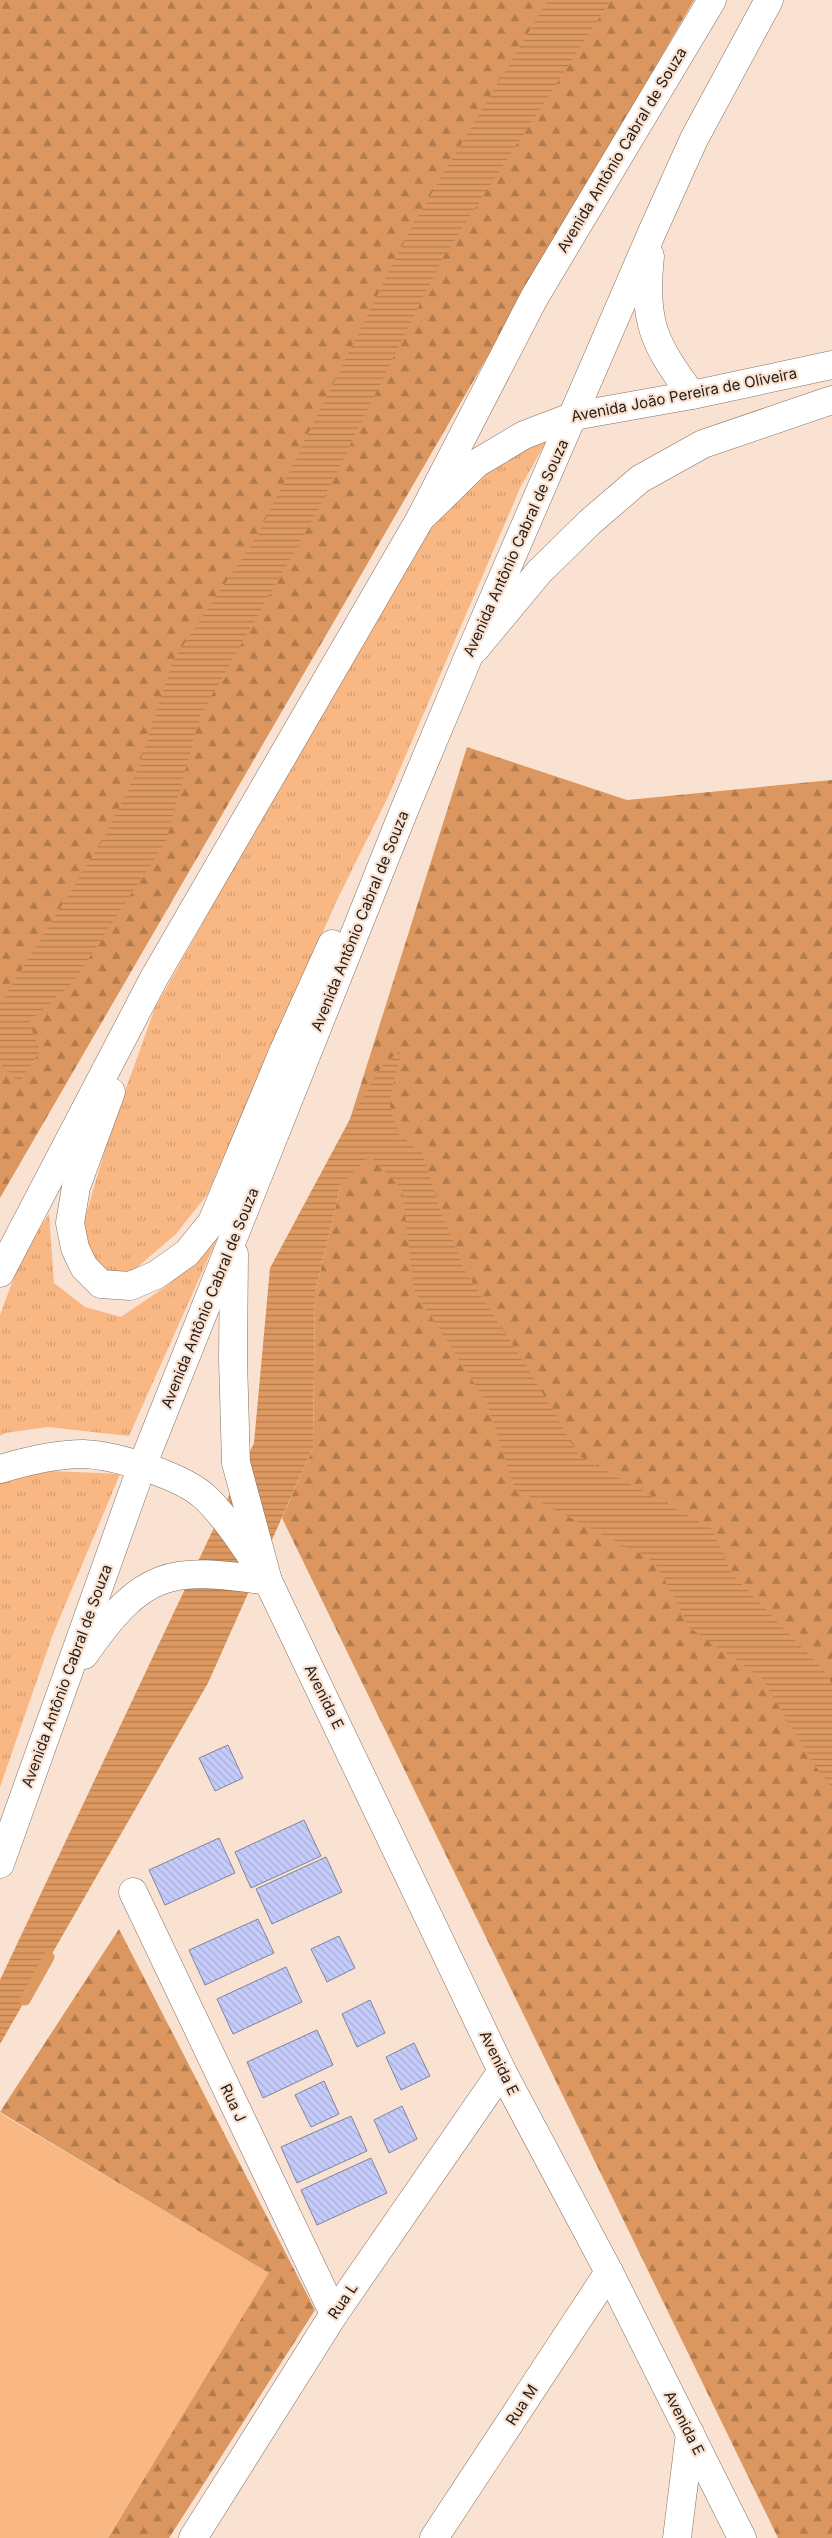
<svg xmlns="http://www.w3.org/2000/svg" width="832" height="2538" font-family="Inter,sans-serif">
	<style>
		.grass { fill: url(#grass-tufts) }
		.forest { fill: url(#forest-firs) }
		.garden { fill: #f8b783 }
		.water { fill: url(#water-rules) }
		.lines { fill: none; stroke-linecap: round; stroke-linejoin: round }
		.stream { stroke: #de9961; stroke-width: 11 }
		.building { fill: url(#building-back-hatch); stroke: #81849a }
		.minor-casing { stroke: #837061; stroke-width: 29 }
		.tertiary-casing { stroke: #837061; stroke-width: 29 }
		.secondary-casing { stroke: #837061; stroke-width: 29 }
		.primary-casing { stroke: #837061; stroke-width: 29 }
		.trunk-casing { stroke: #837061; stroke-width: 29 }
		.minor { stroke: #fff; stroke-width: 28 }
		.tertiary { stroke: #fff; stroke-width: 28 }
		.secondary { stroke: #fff; stroke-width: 28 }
		.primary { stroke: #fff; stroke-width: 28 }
		.trunk { stroke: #fff; stroke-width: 28 }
		.labels { text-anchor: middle; stroke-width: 4.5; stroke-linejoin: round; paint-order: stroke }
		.street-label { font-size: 15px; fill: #241d17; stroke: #f9e2d2 }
	</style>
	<defs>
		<pattern id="grass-tufts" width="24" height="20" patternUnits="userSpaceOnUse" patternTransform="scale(1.25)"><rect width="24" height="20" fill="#f8b783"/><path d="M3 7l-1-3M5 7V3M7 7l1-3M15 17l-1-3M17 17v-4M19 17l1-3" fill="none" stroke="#d49d70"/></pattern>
		<pattern id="forest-firs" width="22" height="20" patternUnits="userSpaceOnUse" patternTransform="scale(1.25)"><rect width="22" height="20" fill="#db975f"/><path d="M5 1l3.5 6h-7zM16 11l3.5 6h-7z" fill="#b17b4d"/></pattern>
		<pattern id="water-rules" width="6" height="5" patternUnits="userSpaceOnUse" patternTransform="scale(1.25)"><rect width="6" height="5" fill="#de9961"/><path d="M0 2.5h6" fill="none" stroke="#b47c4f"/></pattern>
		<pattern id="building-back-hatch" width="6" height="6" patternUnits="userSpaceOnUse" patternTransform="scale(1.25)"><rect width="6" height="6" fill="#c5cbfa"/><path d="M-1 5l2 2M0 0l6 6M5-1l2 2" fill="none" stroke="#a9aed6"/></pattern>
	</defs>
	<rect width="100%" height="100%" fill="#f9e2d2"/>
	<g class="grass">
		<polygon points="551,433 520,488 388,797 337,900 207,1195 175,1235 128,1275 105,1272 86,1249 80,1234 111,1130 155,1008 415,546 449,504 509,456"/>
		<polygon points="49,1214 54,1283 85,1307 121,1317 168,1285 219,1234 129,1436 48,1427 5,1433 0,1436 0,1315 22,1256"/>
		<polygon points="51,1471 120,1474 53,1634 0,1787 0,1480"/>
	</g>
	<g class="forest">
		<polygon points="0,0 694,0 0,1198"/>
		<polygon points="467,747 627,800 832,780 832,2538 778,2538 282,1518 313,1448 315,1293 341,1184 350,1119"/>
		<polygon points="119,1929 315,2310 169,2538 108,2538 268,2273 0,2112"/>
	</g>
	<polygon class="garden" points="0,2113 269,2273 108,2538 0,2538"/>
	<g class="water">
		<polygon points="548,0 611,0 442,259 318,510 200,716 166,841 74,981 29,1022 40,1051 19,1083 0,1063 0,1004 104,838 138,769 173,660 256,538 413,224"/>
		<polygon points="402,1049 389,1102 399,1136 422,1153 440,1209 464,1269 535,1380 579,1456 712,1529 731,1573 824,1671 832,1684 832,1788 816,1767 761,1677 690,1628 655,1562 515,1489 487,1403 414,1290 402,1189 370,1156 341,1184 315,1293 313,1448 208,1683 0,2044 0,1980 254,1443 270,1268 350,1119 381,1067"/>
	</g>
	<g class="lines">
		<polyline class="stream" points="25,2000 49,1957"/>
	</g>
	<g class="building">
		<polygon points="228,1745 243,1778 215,1791 199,1758"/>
		<polygon points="304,1820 321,1856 251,1888 235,1852"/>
		<polygon points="219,1838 235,1873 165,1905 149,1870"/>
		<polygon points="326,1857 342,1892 272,1924 256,1889"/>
		<polygon points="258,1919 274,1953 205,1985 189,1950"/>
		<polygon points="339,1936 355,1968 327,1982 311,1949"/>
		<polygon points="286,1967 302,2002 233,2034 217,1999"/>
		<polygon points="370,2000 385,2033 357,2047 342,2014"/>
		<polygon points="317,2030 333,2065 263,2098 247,2062"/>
		<polygon points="414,2043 430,2076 401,2090 386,2057"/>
		<polygon points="324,2081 339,2114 311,2127 295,2095"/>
		<polygon points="402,2106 417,2139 389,2153 374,2120"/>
		<polygon points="351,2116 367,2151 297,2183 281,2147"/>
		<polygon points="371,2158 387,2193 317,2225 301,2190"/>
	</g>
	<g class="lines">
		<g class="minor-casing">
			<g id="minor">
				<polyline points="133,1892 334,2314"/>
				<polyline points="193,2538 334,2314 502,2071"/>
				<polyline points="434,2538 609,2272"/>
			</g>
		</g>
		<g class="tertiary-casing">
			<polyline id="tertiary" points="677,2538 690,2433"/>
		</g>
		<g class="secondary-casing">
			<polyline id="secondary" points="268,1581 502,2071 609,2272 742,2538"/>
		</g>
		<g class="primary-casing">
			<g id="primary">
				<polyline points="424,515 477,463 524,435 574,416 692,395 832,365"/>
				<polyline points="475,649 539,572 590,522 640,479 703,444 832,400"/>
			</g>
		</g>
		<g class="trunk-casing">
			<g id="trunk">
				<path d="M650,256C643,321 653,343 692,395"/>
				<polyline points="111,1092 76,1187 70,1223 75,1248 84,1267 101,1284 130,1286 156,1275 187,1253 212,1222 284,1050 332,944"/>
				<polyline points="234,1254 233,1360 236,1463 268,1581"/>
				<polyline points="0,1273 154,978 420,519 534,298 712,0"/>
				<path d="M0,1469C27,1461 55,1454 83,1454C115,1455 184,1476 207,1499C226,1518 241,1541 256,1563"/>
				<path d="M84,1655C143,1570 169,1566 268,1581"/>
				<polyline points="0,1864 142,1466 403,813 467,660 653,230 694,139 769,0"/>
			</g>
		</g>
		<use href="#minor" class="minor"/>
		<use href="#tertiary" class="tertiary"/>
		<use href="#secondary" class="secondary"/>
		<use href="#primary" class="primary"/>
		<use href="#trunk" class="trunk"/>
	</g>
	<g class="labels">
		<g class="street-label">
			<text transform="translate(622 150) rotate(-59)" y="5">Avenida Antônio Cabral de Souza</text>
			<text transform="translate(684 395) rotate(-11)" y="5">Avenida João Pereira de Oliveira</text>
			<text transform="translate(516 548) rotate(-66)" y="5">Avenida Antônio Cabral de Souza</text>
			<text transform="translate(360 921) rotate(-68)" y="5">Avenida Antônio Cabral de Souza</text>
			<text transform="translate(210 1298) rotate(-68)" y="5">Avenida Antônio Cabral de Souza</text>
			<text transform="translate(67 1676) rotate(-70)" y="5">Avenida Antônio Cabral de Souza</text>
			<text transform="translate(324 1697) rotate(64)" y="5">Avenida E</text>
			<text transform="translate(499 2063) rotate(64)" y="5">Avenida E</text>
			<text transform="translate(233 2103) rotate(65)" y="5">Rua J</text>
			<text transform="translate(343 2301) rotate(-56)" y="5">Rua L</text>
			<text transform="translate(522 2405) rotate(-57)" y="5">Rua M</text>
			<text transform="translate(684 2423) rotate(63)" y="5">Avenida E</text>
		</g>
	</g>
</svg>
